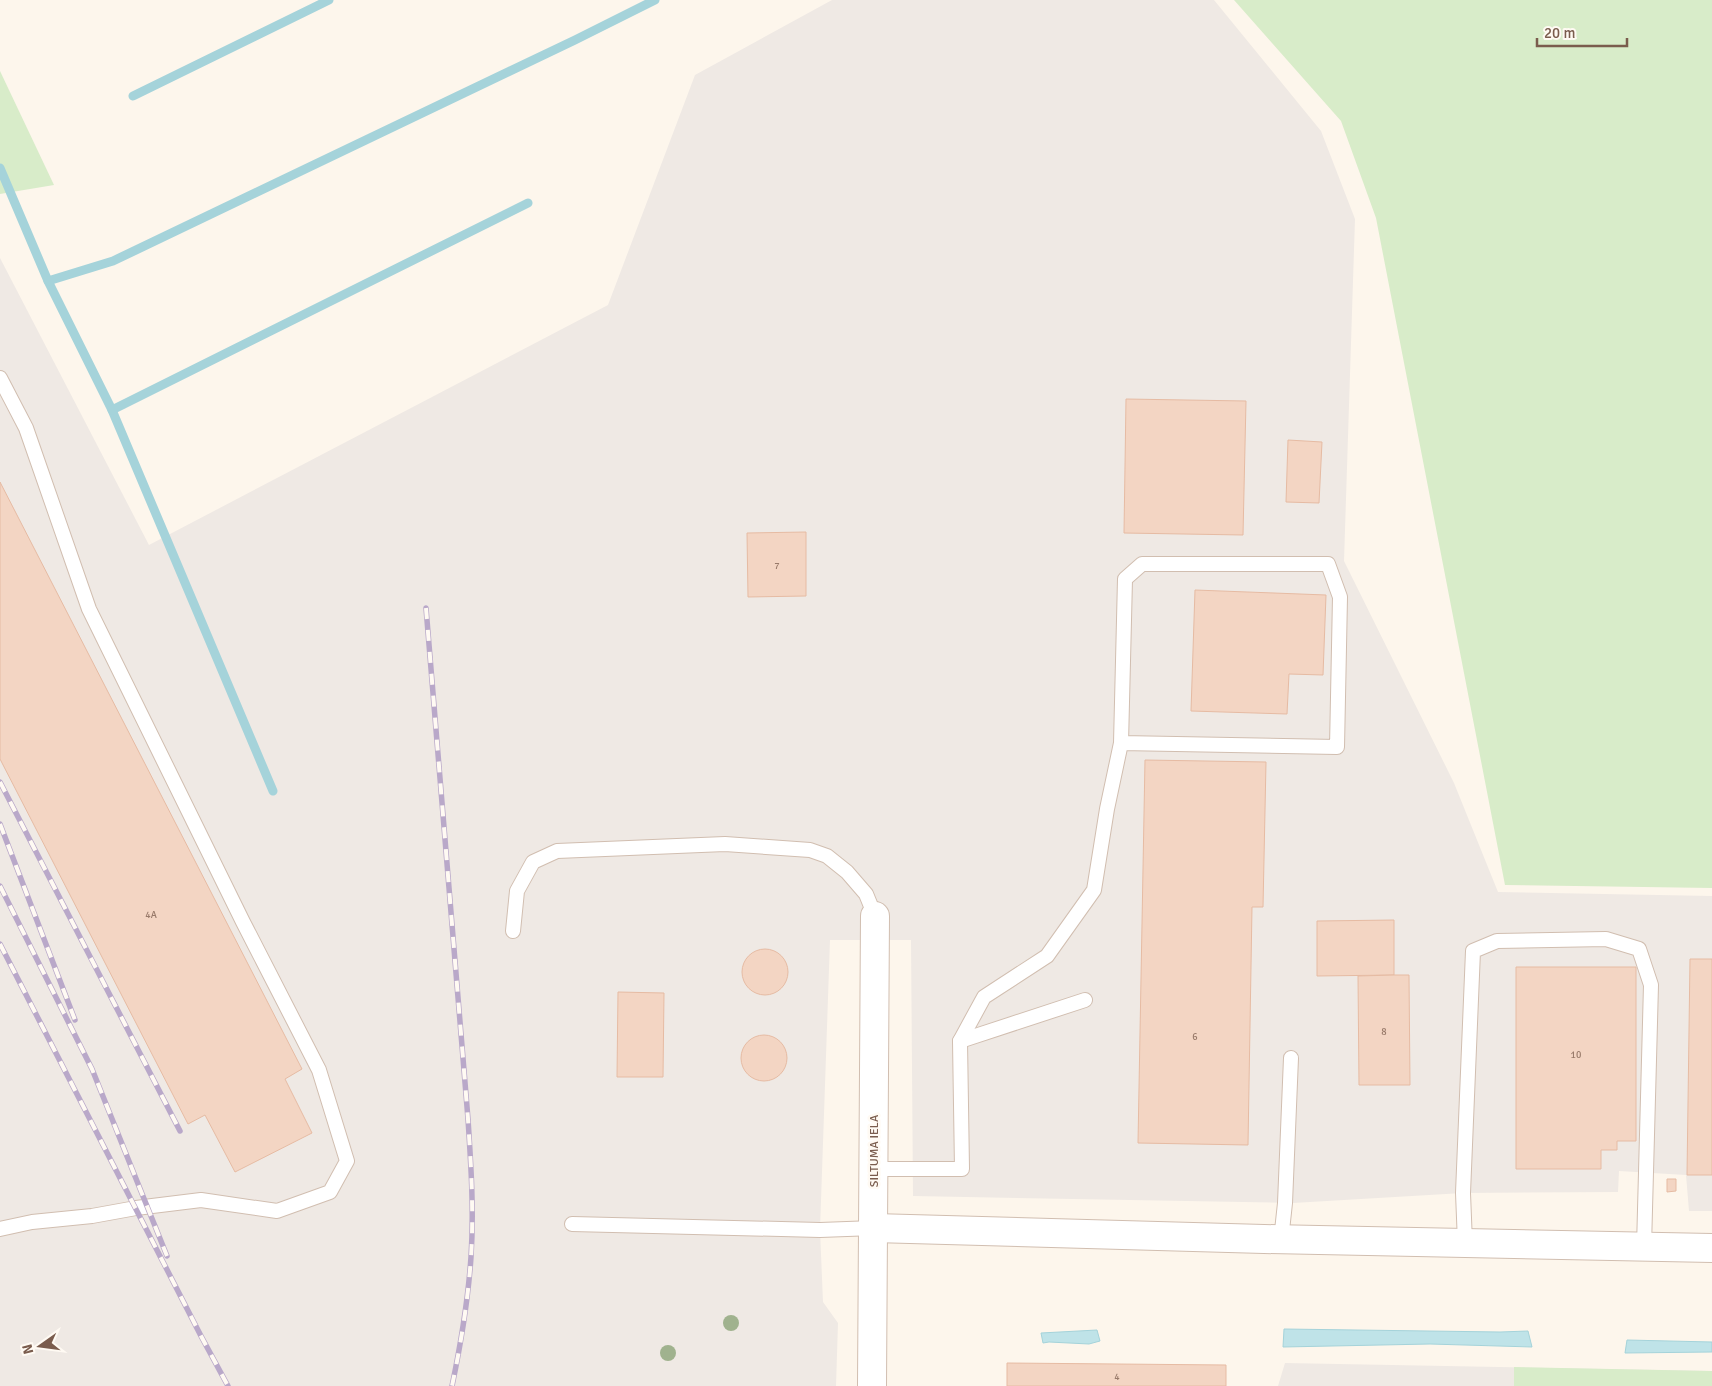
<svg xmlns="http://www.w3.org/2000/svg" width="1712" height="1386" font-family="Signika,sans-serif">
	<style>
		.industrial { fill: #efe9e4 }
		.green { fill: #d8ecc9 }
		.water { fill: #bfe3e8; stroke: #a5d3da }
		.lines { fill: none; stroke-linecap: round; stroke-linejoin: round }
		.stream { stroke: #a5d3da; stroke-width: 9 }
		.building { fill: #f3d5c3; stroke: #e6bba3 }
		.lane-casing { stroke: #d1beb0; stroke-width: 16 }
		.street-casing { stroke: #d1beb0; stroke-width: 30 }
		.lane { stroke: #fff; stroke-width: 14 }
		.street { stroke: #fff; stroke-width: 28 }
		.rail-casing { stroke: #b9a8c9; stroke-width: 5.5 }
		.rail { stroke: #fffaf3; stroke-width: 4; stroke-dasharray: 11; stroke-linecap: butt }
		.tree { fill: #a0b28e }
		.labels { text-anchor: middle; stroke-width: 5; stroke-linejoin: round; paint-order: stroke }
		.number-label { font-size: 10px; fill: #987a6a }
		.street-label { font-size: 12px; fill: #7a5c4d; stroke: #fffaf3 }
	</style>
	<rect width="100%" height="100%" fill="#fdf6ec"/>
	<g class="industrial">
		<polygon points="832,0 1214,0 1321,131 1355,219 1344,561 1454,783 1498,892 1712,896 1712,1211 1689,1211 1686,1175 1619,1171 1618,1192 1463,1193 1293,1203 913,1196 911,940 830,940 820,1230 823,1302 838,1323 836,1386 0,1386 0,258 149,545 608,305 695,75"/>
		<polygon points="1285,1363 1712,1371 1712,1386 1278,1386"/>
	</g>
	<g class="green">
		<polygon points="1234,0 1712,0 1712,888 1505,885 1376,218 1341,121"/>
		<polygon points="0,71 54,185 0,194"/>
		<polygon points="1514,1367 1712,1371 1712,1386 1514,1386"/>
	</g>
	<g class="water">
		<polygon points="1284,1329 1500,1332 1528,1331 1532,1347 1430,1344 1283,1347"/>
		<polygon points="1097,1330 1100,1341 1089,1344 1049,1342 1043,1343 1041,1333"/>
		<polygon points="1627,1340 1712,1342 1712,1352 1625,1353"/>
	</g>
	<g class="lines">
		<g class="stream">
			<polyline points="133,96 329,0"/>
			<polyline points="0,168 48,281 112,410 273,791"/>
			<polyline points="48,281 113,261 575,40 655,0"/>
			<polyline points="112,410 528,203"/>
		</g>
	</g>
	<g class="building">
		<polygon points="1126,399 1246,401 1243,535 1124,533"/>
		<polygon points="1288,440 1322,442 1319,503 1286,502"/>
		<polygon points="0,482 302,1069 285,1079 312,1133 235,1172 205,1115 188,1124 0,759"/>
		<polygon points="806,532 806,596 748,597 747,533"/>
		<polygon points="1195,590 1326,595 1323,675 1289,674 1287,714 1191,711"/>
		<polygon points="1145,760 1266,762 1263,907 1252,907 1248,1145 1138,1143"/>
		<polygon points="1394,920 1394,975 1317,976 1317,921"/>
		<circle cx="765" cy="972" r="23"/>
		<polygon points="1690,959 1712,959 1712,1175 1687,1175"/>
		<polygon points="1516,967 1636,967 1636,1141 1617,1141 1617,1150 1601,1150 1601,1169 1516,1169"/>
		<polygon points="1394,975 1409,975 1410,1085 1359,1085 1358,976"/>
		<polygon points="618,992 664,993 663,1077 617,1077"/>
		<circle cx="764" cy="1058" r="23"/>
		<polygon points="1667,1179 1676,1179 1676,1191 1667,1192"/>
		<polygon points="1007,1363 1226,1365 1226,1386 1007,1386"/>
	</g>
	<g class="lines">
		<g class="lane-casing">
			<g id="lane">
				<polyline points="0,378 26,428 89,609 243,922 319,1070 347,1161 330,1192 277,1211 201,1200 136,1208 92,1216 32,1222 0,1229"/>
				<polyline points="513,931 517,891 533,862 557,851 725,844 810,850 827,856 847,872 866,894 875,916"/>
				<polyline points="960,1041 1085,1000"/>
				<polyline points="874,1169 962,1169 960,1041 984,997 1047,956 1094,890 1107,809 1121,743 1337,747 1340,597 1328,564 1142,564 1125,579 1121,743"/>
				<polyline points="572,1224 820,1230 874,1228"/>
				<polyline points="1281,1240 1285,1203 1291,1058"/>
				<polyline points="1465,1243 1463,1193 1473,951 1497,941 1606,939 1639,949 1651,985 1644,1247"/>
			</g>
		</g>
		<g class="street-casing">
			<g id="street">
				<polyline points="874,1228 1264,1239 1712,1248"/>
				<polyline points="872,1386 875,916"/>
			</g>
		</g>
		<use href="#lane" class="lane"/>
		<use href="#street" class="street"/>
		<g class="rail-casing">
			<g id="rail">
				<path d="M426,608L468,1119C471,1165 474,1211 471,1257C468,1301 461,1343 452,1386"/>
				<polyline points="0,782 180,1131"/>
				<polyline points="0,824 75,1020"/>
				<polyline points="0,886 92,1069 167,1256"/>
				<polyline points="0,944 201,1336 228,1386"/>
			</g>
		</g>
		<use href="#rail" class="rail"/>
	</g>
	<g class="tree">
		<circle cx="731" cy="1323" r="8"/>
		<circle cx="668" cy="1353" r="8"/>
	</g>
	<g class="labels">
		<g class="number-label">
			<text x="777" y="569">7</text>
			<text x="151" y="918">4A</text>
			<text x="1384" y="1035">8</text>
			<text x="1195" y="1040">6</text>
			<text x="1576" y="1058">10</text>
			<text x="1117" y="1380">4</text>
		</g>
		<g class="street-label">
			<text transform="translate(874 1151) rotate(-90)" y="4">SILTUMA IELA</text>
		</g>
	</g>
	<g transform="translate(40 1346) rotate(256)" stroke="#fffaf3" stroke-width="4" paint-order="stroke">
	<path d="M0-4L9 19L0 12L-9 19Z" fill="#7a5c4d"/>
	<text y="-8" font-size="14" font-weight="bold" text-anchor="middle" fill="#7a5c4d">N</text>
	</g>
	<path d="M1537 38v8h90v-8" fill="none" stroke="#7a5c4d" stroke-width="2.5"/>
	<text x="1544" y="38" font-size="15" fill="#7a5c4d" stroke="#fffaf3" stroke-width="4" paint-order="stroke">20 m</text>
</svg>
